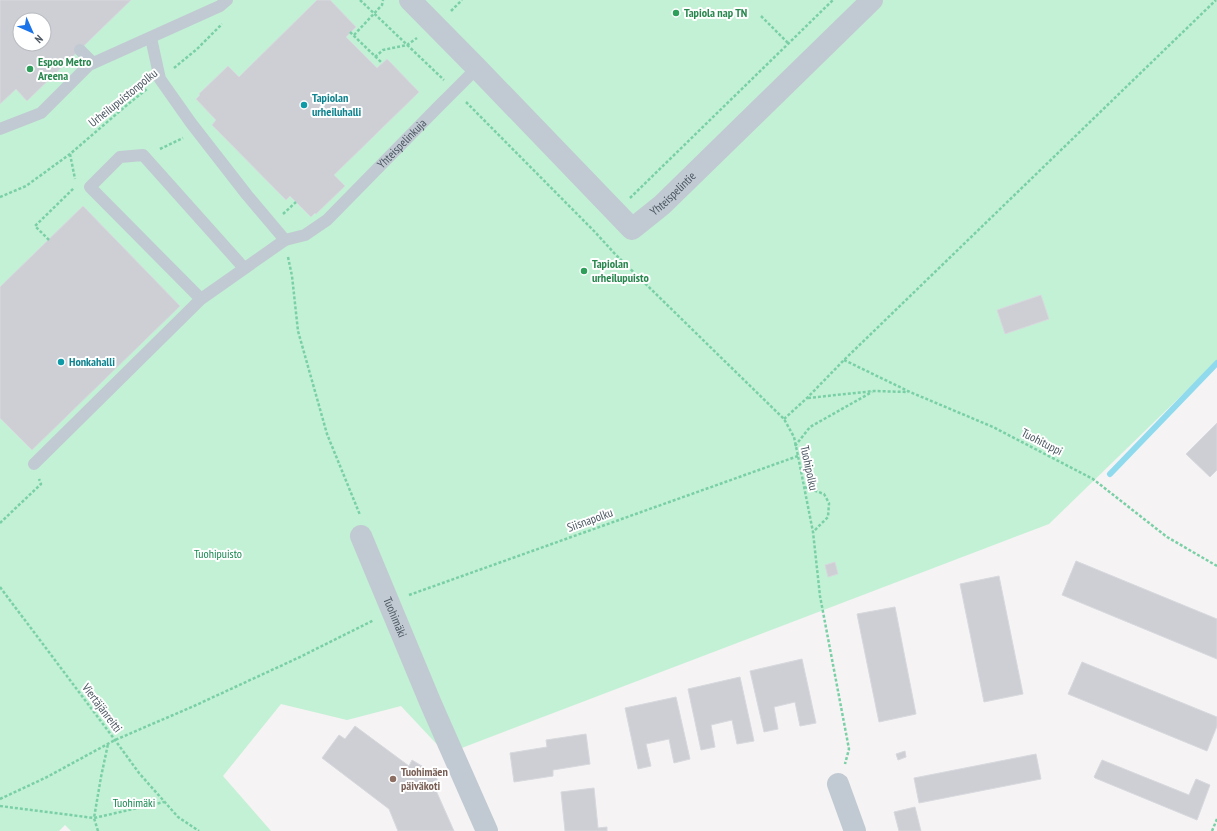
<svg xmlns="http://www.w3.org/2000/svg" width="1217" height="831" font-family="'PT Sans Narrow',sans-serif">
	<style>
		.green { fill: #c3f1d5; fill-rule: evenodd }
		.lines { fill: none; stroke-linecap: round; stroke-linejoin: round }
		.stream { stroke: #90daee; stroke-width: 6 }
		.building { fill: #cdcfd5; stroke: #d7d9de; fill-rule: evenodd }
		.path { stroke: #7ad0a6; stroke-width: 2.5; stroke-dasharray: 3 2; stroke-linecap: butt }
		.lane { stroke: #c1cad2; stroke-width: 12 }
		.street { stroke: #c1cad2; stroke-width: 22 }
		.leisure-dot { fill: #2e9e5b; stroke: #fff; stroke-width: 1.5 }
		.culture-dot { fill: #0f9aa8; stroke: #fff; stroke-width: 1.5 }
		.education-dot { fill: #8d6e63; stroke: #fff; stroke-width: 1.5 }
		.labels { text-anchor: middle; stroke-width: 4; stroke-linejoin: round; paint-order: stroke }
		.leisure-label { font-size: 12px; font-weight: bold; fill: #27864d; stroke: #fff; text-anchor: start }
		.street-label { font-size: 12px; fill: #4a5661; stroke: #fff }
		.culture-label { font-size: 12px; font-weight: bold; fill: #0d838f; stroke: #fff; text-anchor: start }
		.park-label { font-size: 12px; fill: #17864f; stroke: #fff }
		.education-label { font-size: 12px; font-weight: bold; fill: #785e54; stroke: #fff; text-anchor: start }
	</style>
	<rect width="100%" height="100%" fill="#f5f3f3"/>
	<path class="green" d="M0,0H1217V361L1049,524L446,754L401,706L347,720L281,704L223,776L271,831H71L65,825L59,831H0ZM20,20H44V44H20Z"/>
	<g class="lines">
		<polyline class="stream" points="1110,474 1217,363"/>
	</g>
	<g class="building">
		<path d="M0,0H131L27,101L16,89L0,104ZM20,20H44V44H20Z"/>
		<polygon points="317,0 330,0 356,27 346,37 377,68 387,59 419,92 334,175 345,186 316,214 315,213 311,217 290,196 286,200 212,125 216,120 196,99 200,95 199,94 228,66 239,77"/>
		<polygon points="83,206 180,306 32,450 0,418 0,287"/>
		<polygon points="1041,295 1049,319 1005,334 997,310"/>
		<polygon points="1217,423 1217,470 1210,477 1186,454"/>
		<polygon points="1076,561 1217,619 1217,659 1062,595"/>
		<polygon points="835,562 838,574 828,577 825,565"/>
		<polygon points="999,576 1023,694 984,702 960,584"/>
		<polygon points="895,607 916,714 879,722 857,614"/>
		<polygon points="802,659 816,723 800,726 795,702 774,707 778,729 764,732 750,671"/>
		<polygon points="1082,662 1217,717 1217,726 1207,751 1068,694"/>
		<polygon points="740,677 754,741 737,744 732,720 711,725 715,747 701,750 688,689"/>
		<polygon points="676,697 690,759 674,763 669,739 646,744 651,766 638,769 625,708"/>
		<polygon points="355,726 409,766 412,760 435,774 439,784 434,786 454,831 398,831 389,809 322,758 339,735 345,739"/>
		<polygon points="586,734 590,764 553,770 553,776 514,782 510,753 547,747 546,740"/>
		<polygon points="905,751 906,757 898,760 896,754"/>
		<polygon points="1036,754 1041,779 919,803 914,778"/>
		<polygon points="1102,760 1189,795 1196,779 1210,785 1197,820 1095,778 1094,777"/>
		<polygon points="594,788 598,828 607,827 607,831 565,831 561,792"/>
		<polygon points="915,807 921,831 899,831 894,812"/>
	</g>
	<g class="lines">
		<g class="path">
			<polyline points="360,0 444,80"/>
			<polyline points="451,11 462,0"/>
			<polyline points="761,16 789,44"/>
			<polyline points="350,32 382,63"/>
			<polyline points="354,35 382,5 383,0"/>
			<polyline points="375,57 383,50 407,45 417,38"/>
			<polyline points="174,68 197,49 222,24"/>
			<polyline points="466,102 595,232 615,254 784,419 794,437 798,456 813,532 820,596 849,749 845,764"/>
			<polyline points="160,149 183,138"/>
			<polyline points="70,154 75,179"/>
			<polyline points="0,197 26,186 70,154 127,105 147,89"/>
			<polyline points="630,198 833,0"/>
			<polyline points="283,214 296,202"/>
			<polyline points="49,240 35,226 74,188"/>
			<polyline points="288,257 292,276 298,331 327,434 360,515"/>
			<polyline points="844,360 910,392 993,427 1093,479 1167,537 1217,566"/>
			<polyline points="808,398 874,391 908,392"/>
			<polyline points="784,419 807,398 844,360 1216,0"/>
			<polyline points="795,446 810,427 872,392"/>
			<polyline points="805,487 824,494 829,503 828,517 813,532"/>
			<polyline points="0,523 41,484 39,479"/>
			<polyline points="0,587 115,740 139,773 178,817 199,831"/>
			<polyline points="409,595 798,456"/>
			<polyline points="0,799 47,777 115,740 194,706 300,657 374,620"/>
			<polyline points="0,806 94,818 164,802"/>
			<polyline points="98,831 94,818 101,777 108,744"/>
			<polyline points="1212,831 1217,819"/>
		</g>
		<g class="lane">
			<path id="s1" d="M151,38L160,79L191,123L247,195L285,240L305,235L327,220L435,110L477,68"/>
			<polyline points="80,50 93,63"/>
			<polyline points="0,129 41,113 89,65 220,6 227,0"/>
			<polyline points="201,299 90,187 120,157 143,155 244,268"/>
			<polyline points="34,464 201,299 285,240"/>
		</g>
		<g class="street">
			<path id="s2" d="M410,0L477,68L632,229L662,205L872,0"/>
			<path id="s3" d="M361,536L431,704L487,831"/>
			<polyline points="838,784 855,831"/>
		</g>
	</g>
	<g class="leisure-dot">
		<circle cx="676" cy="13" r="4"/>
		<circle cx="30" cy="69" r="4"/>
		<circle cx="584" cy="271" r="4"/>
	</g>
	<g class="culture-dot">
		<circle cx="304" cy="105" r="4"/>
		<circle cx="61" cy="362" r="4"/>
	</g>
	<circle class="education-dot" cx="393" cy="779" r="4"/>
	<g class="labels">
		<g class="leisure-label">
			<text x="684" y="17">Tapiola nap TN</text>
			<text x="38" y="66">Espoo Metro<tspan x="38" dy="14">Areena</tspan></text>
			<text x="592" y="268">Tapiolan<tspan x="592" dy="14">urheilupuisto</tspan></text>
		</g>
		<g class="street-label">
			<text transform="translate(123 98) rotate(-39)" y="4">Urheilupuistonpolku</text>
			<text dy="4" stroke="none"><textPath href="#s1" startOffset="400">Yhteispelinkuja</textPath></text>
			<text dy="4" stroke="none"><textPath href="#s2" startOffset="373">Yhteispelintie</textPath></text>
			<text transform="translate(1042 442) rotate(27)" y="4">Tuohituppi</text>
			<text transform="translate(809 468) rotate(78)" y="4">Tuohipolku</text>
			<text transform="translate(590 520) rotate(-20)" y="4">Siisnapolku</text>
			<text dy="4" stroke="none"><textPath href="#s3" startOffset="88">Tuohimäki</textPath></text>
			<text transform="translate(102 708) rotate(53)" y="4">Viertäjänreitti</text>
		</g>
		<g class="culture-label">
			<text x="312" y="102">Tapiolan<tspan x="312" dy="14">urheiluhalli</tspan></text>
			<text x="69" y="366">Honkahalli</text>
		</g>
		<g class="park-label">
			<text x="218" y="558">Tuohipuisto</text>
			<text x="134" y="807">Tuohimäki</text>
		</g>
		<g class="education-label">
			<text x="401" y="776">Tuohimäen<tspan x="401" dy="14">päiväkoti</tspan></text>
		</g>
	</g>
	<g transform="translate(32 32) rotate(135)"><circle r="19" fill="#ffffff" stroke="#b7bbc0"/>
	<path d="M0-3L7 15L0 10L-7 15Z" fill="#1a73e8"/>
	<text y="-6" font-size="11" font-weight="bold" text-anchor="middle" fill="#4a5661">N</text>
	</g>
</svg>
